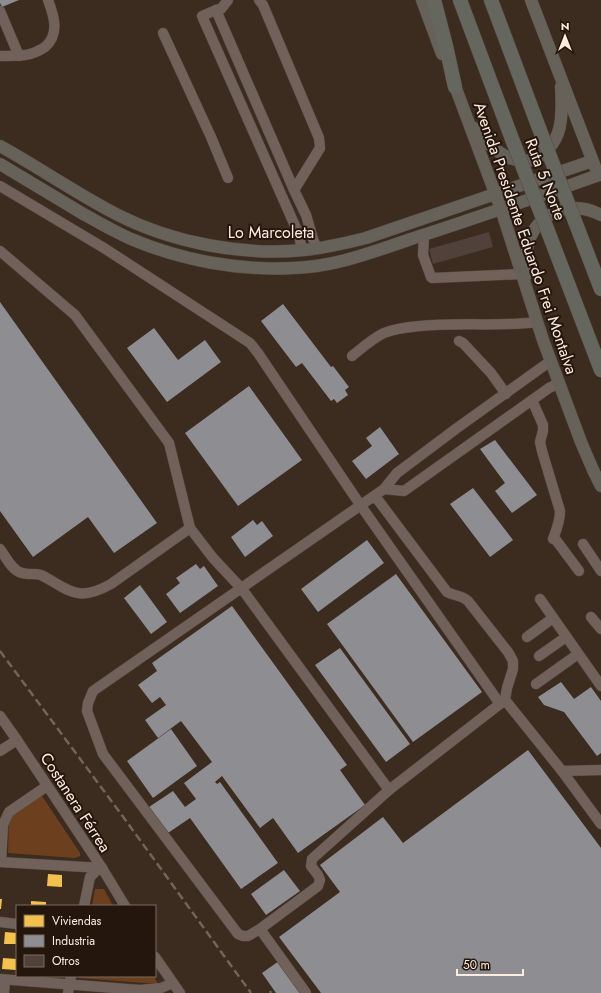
<svg xmlns="http://www.w3.org/2000/svg" width="601" height="993" font-family="Jost,sans-serif">
	<style>
		.green { fill: #6c3f1f }
		.homes { fill: #f2c14e }
		.industry { fill: #8d8d92 }
		.building { fill: #50413a }
		.lines { fill: none; stroke-linecap: round; stroke-linejoin: round }
		.minor-casing { stroke: #56483f; stroke-width: 11 }
		.major-casing { stroke: #56483f; stroke-width: 13 }
		.highway-casing { stroke: #56483f; stroke-width: 15 }
		.minor { stroke: #70625a; stroke-width: 10 }
		.major { stroke: #66625a; stroke-width: 12 }
		.highway { stroke: #65675f; stroke-width: 14 }
		.rail { stroke: #71645b; stroke-width: 2.5; stroke-dasharray: 8 4; stroke-linecap: butt }
		.highway-bridge-casing { stroke: #56483f; stroke-width: 15; stroke-linecap: butt }
		.highway-bridge { stroke: #65675f; stroke-width: 14 }
		.labels { text-anchor: middle; stroke-width: 4; stroke-linejoin: round; paint-order: stroke }
		.street-label { font-size: 16px; fill: #fdece1; stroke: #24160c }
	</style>
	<rect width="100%" height="100%" fill="#3c2b1f"/>
	<g class="green">
		<polygon points="40,793 80,853 80,856 75,858 8,853 9,817"/>
		<polygon points="95,889 104,889 113,906 92,906"/>
		<polygon points="79,976 154,976 158,984 79,978"/>
	</g>
	<g class="homes">
		<polygon points="48,874 62,875 62,887 47,886"/>
		<polygon points="0,899 2,899 1,909 0,909"/>
		<polygon points="31,901 46,902 46,906 31,906"/>
		<polygon points="5,932 17,933 17,944 4,944"/>
		<polygon points="3,958 17,959 16,970 2,969"/>
	</g>
	<g class="industry">
		<polygon points="0,0 19,0 2,7 0,3"/>
		<polygon points="0,302 157,523 114,553 88,517 33,557 0,511"/>
		<polygon points="283,304 331,367 333,366 349,387 345,390 348,395 337,403 334,399 331,401 302,363 296,367 261,321"/>
		<polygon points="154,328 178,360 205,340 221,362 167,402 127,348"/>
		<polygon points="249,386 302,460 238,506 185,433"/>
		<polygon points="380,427 399,454 366,479 352,461 372,446 366,438"/>
		<polygon points="495,440 537,495 512,513 495,491 505,483 480,449"/>
		<polygon points="473,488 513,540 490,557 450,504"/>
		<polygon points="253,520 257,525 262,521 273,536 245,557 231,537"/>
		<polygon points="367,540 384,563 318,612 301,589"/>
		<polygon points="196,564 200,569 204,566 218,586 180,613 166,594 180,583 176,578"/>
		<polygon points="396,574 482,692 413,742 327,624"/>
		<polygon points="140,585 167,622 151,634 124,598"/>
		<polygon points="232,606 347,765 340,770 365,805 298,853 273,818 260,828 222,776 215,782 217,784 220,782 278,863 241,889 190,818 168,833 149,807 173,791 185,807 196,799 184,783 212,762 181,721 158,738 145,720 166,705 160,697 152,703 138,685 157,671 152,663"/>
		<polygon points="340,648 410,744 386,762 315,665"/>
		<polygon points="561,682 574,699 591,687 601,701 601,753 597,756 564,712 544,705 538,697"/>
		<polygon points="171,729 197,766 153,798 127,761"/>
		<polygon points="528,750 601,848 601,993 321,993 279,937 340,892 320,865 383,817 403,843"/>
		<polygon points="284,870 300,891 266,915 251,894"/>
		<polygon points="279,961 301,993 276,993 262,973"/>
	</g>
	<polygon class="building" points="489,232 493,247 433,264 429,249"/>
	<g class="lines">
		<g class="minor-casing">
			<g id="minor">
				<polyline points="259,0 263,5 319,138 320,148 294,190 306,215 313,239 317,249"/>
				<polyline points="216,10 221,9 228,0"/>
				<polyline points="0,11 19,56"/>
				<polyline points="163,33 211,137 228,178"/>
				<path d="M0,56C8,56 17,56 25,55C33,54 39,51 45,47C60,34 54,16 48,0"/>
				<polyline points="0,186 104,248 250,343 258,353 361,506 500,704"/>
				<polyline points="294,190 216,10 202,16 296,228 300,240 302,250"/>
				<polyline points="424,235 423,255 431,277 432,278 522,274"/>
				<polyline points="0,251 75,315 169,443 190,528 213,558 242,589 389,790"/>
				<polyline points="459,341 463,343 491,373 506,394"/>
				<path d="M352,356C362,348 373,338 384,333C396,328 408,327 420,326C459,322 498,327 537,322"/>
				<polyline points="552,364 545,365 457,428 397,473 384,489 404,491 549,388 559,383"/>
				<path d="M532,400L543,425V431L540,442L542,451L560,511C560,521 557,529 553,539L556,540L579,571"/>
				<path d="M375,496L447,592C454,596 462,595 468,601L508,652L513,661V669L507,688L505,700L389,790L312,859L311,866L318,875L320,880L318,886L260,929L248,936H243L238,934L103,754L87,711L88,703L93,691L384,489"/>
				<polyline points="583,544 601,571"/>
				<path d="M0,549C6,557 12,571 22,573C28,575 35,573 41,575C70,590 77,603 111,584L190,528"/>
				<polyline points="540,599 601,686"/>
				<polyline points="591,617 601,629"/>
				<polyline points="527,637 553,618"/>
				<polyline points="539,656 566,637"/>
				<polyline points="536,684 578,654"/>
				<polyline points="505,700 562,771 601,824"/>
				<polyline points="0,716 17,740 102,868 125,906"/>
				<polyline points="0,751 17,740"/>
				<polyline points="562,771 601,770"/>
				<polyline points="0,862 102,868"/>
				<polyline points="1,862 3,825 9,812 47,786"/>
				<polyline points="84,906 90,877 96,871 102,868"/>
				<polyline points="0,922 17,924"/>
				<polyline points="260,929 306,993"/>
				<polyline points="155,957 180,993"/>
				<polyline points="0,979 140,990 161,988 173,983"/>
				<polyline points="4,993 5,980"/>
				<polyline points="68,993 71,976"/>
			</g>
		</g>
		<g class="major-casing">
			<g id="major">
				<polyline points="422,0 442,54"/>
				<polyline points="531,0 595,167"/>
				<polyline points="452,78 501,209 543,340 581,442 593,470 601,486"/>
				<path d="M474,128C489,147 517,173 542,155C549,149 555,142 558,133C563,119 562,101 561,87"/>
				<path d="M0,146C40,168 77,194 118,215C173,243 243,256 304,250C325,248 346,243 366,238L592,161"/>
				<path d="M0,164C27,180 53,196 80,212C96,221 113,231 131,239C181,260 238,271 293,268C334,267 373,252 411,239C474,219 536,197 599,175"/>
				<path d="M526,275C526,263 525,250 530,238C542,209 575,201 601,215"/>
			</g>
		</g>
		<g class="highway-casing">
			<g id="highway">
				<polyline points="434,0 446,46 455,87"/>
				<polyline points="460,0 512,139"/>
				<polyline points="491,0 539,128"/>
				<polyline points="576,224 601,289"/>
				<polyline points="549,234 601,370"/>
			</g>
		</g>
		<use href="#minor" class="minor"/>
		<use href="#major" class="major"/>
		<use href="#highway" class="highway"/>
		<g class="rail">
			<polyline points="0,651 124,818 251,993"/>
			<polyline points="270,991 271,993"/>
		</g>
		<g class="highway-bridge-casing">
			<g id="highway-bridge">
				<polyline points="539,128 576,224"/>
				<polyline points="512,139 549,234"/>
			</g>
		</g>
		<use href="#highway-bridge" class="highway-bridge"/>
	</g>
	<g class="labels">
		<g class="street-label">
			<text transform="translate(546 179) rotate(69)" y="6">Ruta 5 Norte</text>
			<text x="271" y="238">Lo Marcoleta</text>
			<text transform="translate(526 238) rotate(71)" y="6">Avenida Presidente Eduardo Frei Montalva</text>
			<text transform="translate(76 802) rotate(57)" y="6">Costanera Férrea</text>
		</g>
	</g>
	<rect x="16" y="905" width="140" height="72" fill="#24160c" stroke="#7b6c61"/>
	<rect x="24" y="915" width="20" height="12" fill="#f2c14e" stroke="#7b6c61"/>
	<text x="52" y="925" font-size="12" fill="#fdece1">Viviendas</text>
	<rect x="24" y="935" width="20" height="12" fill="#8d8d92" stroke="#7b6c61"/>
	<text x="52" y="945" font-size="12" fill="#fdece1">Industria</text>
	<rect x="24" y="955" width="20" height="12" fill="#50413a" stroke="#7b6c61"/>
	<text x="52" y="965" font-size="12" fill="#fdece1">Otros</text>
	<g transform="translate(565 36)" stroke="#24160c" stroke-width="3" paint-order="stroke">
	<path d="M0-3L7 15L0 10L-7 15Z" fill="#fdece1"/>
	<text y="-6" font-size="11" font-weight="bold" text-anchor="middle" fill="#fdece1">N</text>
	</g>
	<path d="M457 969v6h66v-6" fill="none" stroke="#fdece1" stroke-width="2"/>
	<text x="463" y="969" font-size="12" fill="#fdece1" stroke="#24160c" stroke-width="3" paint-order="stroke">50 m</text>
</svg>
